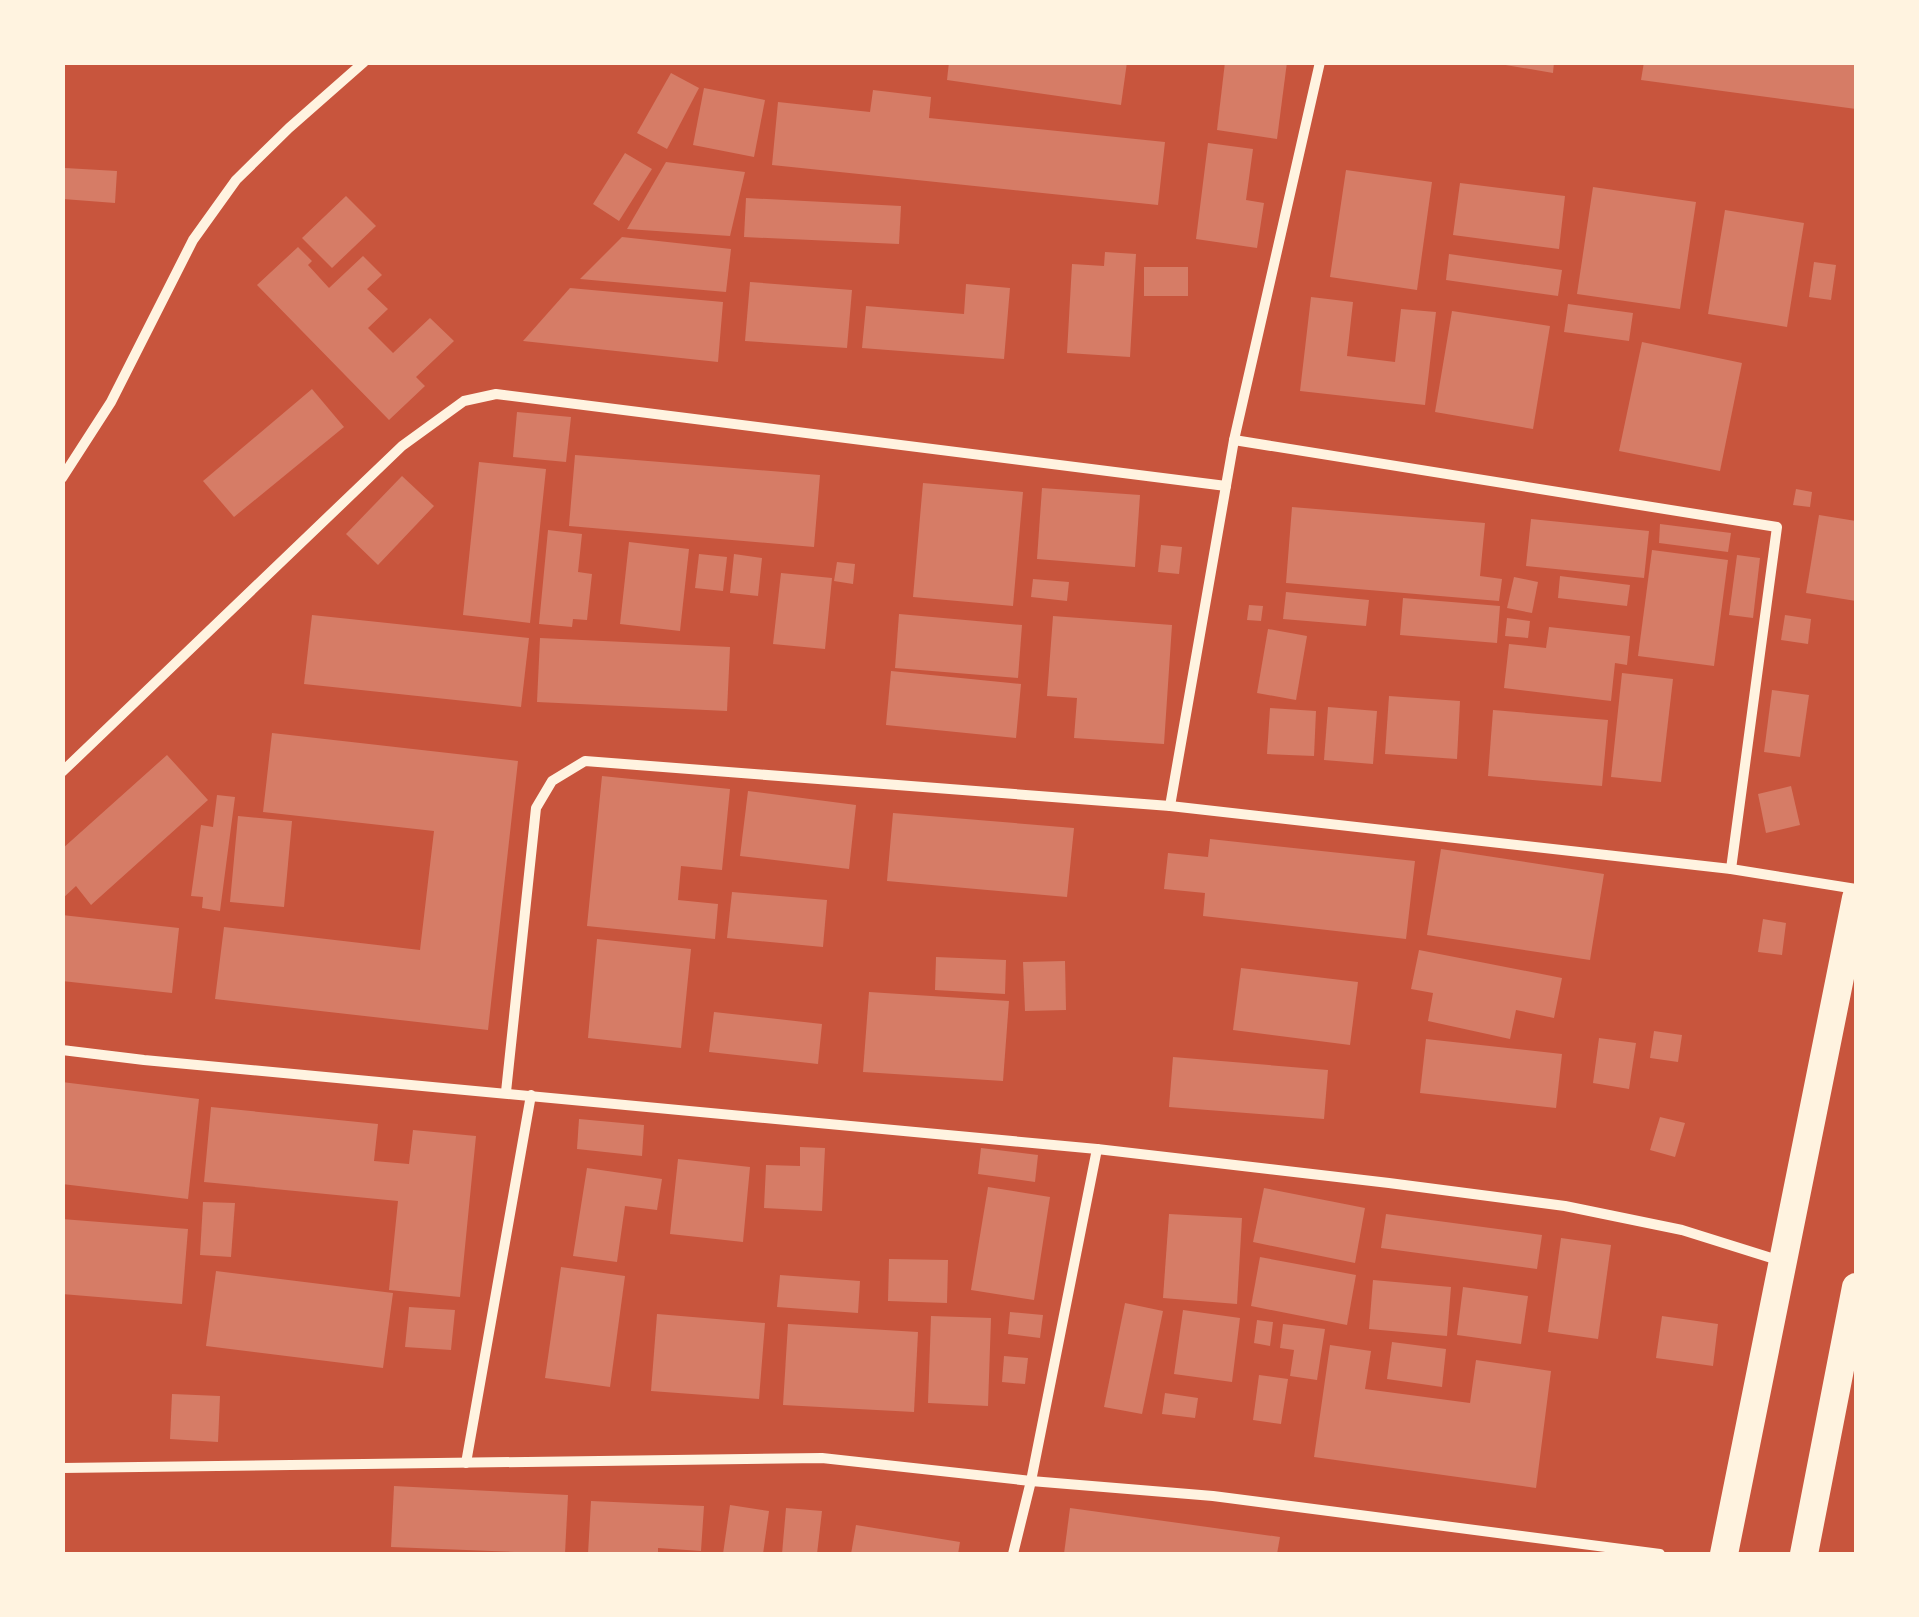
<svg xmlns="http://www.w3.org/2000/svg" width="1919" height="1617" font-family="Arial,sans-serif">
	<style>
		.building { fill: #d67c66 }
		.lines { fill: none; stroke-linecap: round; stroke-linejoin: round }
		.minor { stroke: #fff3e0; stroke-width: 10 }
		.trunk { stroke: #fff3e0; stroke-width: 28 }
	</style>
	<rect width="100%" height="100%" fill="#c8553d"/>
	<g class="building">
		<polygon points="949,62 1127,62 1121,105 947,80"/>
		<polygon points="1225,62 1287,62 1277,139 1217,130"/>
		<polygon points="1488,62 1554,62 1553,73"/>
		<polygon points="1644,62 1856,62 1856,109 1641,80"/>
		<polygon points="671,73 699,88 667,149 637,133"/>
		<polygon points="704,88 765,100 754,157 693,145"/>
		<polygon points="873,90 931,97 929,118 1165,142 1158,205 772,165 778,102 870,112"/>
		<polygon points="1208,143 1253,149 1246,200 1264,203 1257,248 1196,239"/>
		<polygon points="625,153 652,169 619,221 593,204"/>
		<polygon points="666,162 745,172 730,236 627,229"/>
		<polygon points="65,168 117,171 115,203 63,199"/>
		<polygon points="1346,170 1432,182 1417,290 1330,277"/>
		<polygon points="1460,183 1565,196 1559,249 1453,235"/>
		<polygon points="1593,187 1696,202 1680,309 1577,294"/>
		<polygon points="346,196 376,226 332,268 302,238"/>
		<polygon points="746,198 901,206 899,244 744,237"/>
		<polygon points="1725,210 1804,223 1787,327 1708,314"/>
		<polygon points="622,237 731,249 726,292 580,279"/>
		<polygon points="298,247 312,261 308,265 329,288 363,256 382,275 367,289 388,309 368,328 393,353 430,318 454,341 416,377 425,386 389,420 257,285"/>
		<polygon points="1105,252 1136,254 1130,357 1067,353 1072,264 1104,266"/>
		<polygon points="1449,254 1562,270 1558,296 1446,280"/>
		<polygon points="1814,262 1836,265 1831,300 1809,297"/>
		<rect x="1144" y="267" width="44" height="29"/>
		<polygon points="750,282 852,290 847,348 745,341"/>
		<polygon points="966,284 1010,288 1004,359 862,348 866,306 964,314"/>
		<polygon points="570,288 723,302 718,362 523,341"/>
		<polygon points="1311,297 1353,302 1347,356 1395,362 1401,309 1436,312 1425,405 1300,391"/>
		<polygon points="1568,304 1633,313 1629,341 1564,332"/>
		<polygon points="1452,311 1550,326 1533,429 1435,412"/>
		<polygon points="1642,342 1742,363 1720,471 1619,451"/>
		<polygon points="312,389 344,427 234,517 203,481"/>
		<polygon points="517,412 571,417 566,462 513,457"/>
		<polygon points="575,455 820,475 814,547 569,526"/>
		<polygon points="479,462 546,469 530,623 463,615"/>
		<polygon points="402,476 434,506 378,565 346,534"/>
		<polygon points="923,483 1023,492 1013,606 913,597"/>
		<polygon points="1042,488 1140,495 1135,567 1037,559"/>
		<polygon points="1796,489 1812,492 1810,507 1793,505"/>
		<polygon points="1292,507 1485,523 1480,576 1502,579 1499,601 1286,583"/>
		<polygon points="1819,515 1856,521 1856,601 1806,593"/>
		<polygon points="1531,519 1649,531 1644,578 1526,566"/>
		<polygon points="1660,524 1731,533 1728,552 1659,543"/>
		<polygon points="548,530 582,534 578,572 592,574 587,620 573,619 572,627 539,624"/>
		<polygon points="629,542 689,549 680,631 620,624"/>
		<polygon points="1161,545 1182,547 1179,574 1158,572"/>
		<polygon points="1652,550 1728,560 1714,666 1638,656"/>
		<polygon points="699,554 727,557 723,591 695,588"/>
		<polygon points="734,554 762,558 758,596 730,593"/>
		<polygon points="1737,555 1760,558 1753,618 1729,615"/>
		<polygon points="837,562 855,564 853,584 834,581"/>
		<polygon points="781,573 832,578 825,649 773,644"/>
		<polygon points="1560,576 1630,585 1627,606 1558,598"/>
		<polygon points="1514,577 1538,582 1532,613 1507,608"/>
		<polygon points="1033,579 1069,582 1067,601 1031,597"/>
		<polygon points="1286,592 1369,600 1366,626 1283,619"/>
		<polygon points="1403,598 1500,606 1497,643 1400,635"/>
		<polygon points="1249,605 1263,606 1261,621 1247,620"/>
		<polygon points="899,614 1022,625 1018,678 895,668"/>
		<polygon points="312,615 529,638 521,707 304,684"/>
		<polygon points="1785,615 1811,619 1808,644 1781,640"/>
		<polygon points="1053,616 1172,625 1164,744 1074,738 1077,698 1047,696"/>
		<polygon points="1507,618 1530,621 1528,638 1505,636"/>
		<polygon points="1549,627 1630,636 1627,665 1615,663 1611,701 1504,688 1509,644 1546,648"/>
		<polygon points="1268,629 1307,636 1296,700 1257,693"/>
		<polygon points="540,638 730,647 727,711 537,702"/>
		<polygon points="891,671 1021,684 1016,738 886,725"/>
		<polygon points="1622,673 1673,679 1661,782 1611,777"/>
		<polygon points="1772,690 1809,695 1800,757 1764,752"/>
		<polygon points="1389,696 1460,701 1457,759 1385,754"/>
		<polygon points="1328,707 1377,711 1373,764 1324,760"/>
		<polygon points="1270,708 1316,711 1314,756 1267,754"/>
		<polygon points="1493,710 1608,720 1602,786 1488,776"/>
		<polygon points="272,733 518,761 488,1030 215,999 224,927 420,950 434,831 263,812"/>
		<polygon points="167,755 208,800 91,905 76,886 62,899 62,849"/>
		<polygon points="602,776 730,789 722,870 681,866 678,900 718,904 715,939 587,926"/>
		<polygon points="1791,786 1800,825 1766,833 1758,794"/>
		<polygon points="748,791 856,805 849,869 740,856"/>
		<polygon points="217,795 235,797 220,911 202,908 203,897 191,896 201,825 213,827"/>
		<polygon points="893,813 1074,828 1067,897 887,881"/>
		<polygon points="238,816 292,821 284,907 230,902"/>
		<polygon points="1210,839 1415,861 1406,939 1203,916 1205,893 1164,889 1168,853 1208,857"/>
		<polygon points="1441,849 1604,874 1590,960 1427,935"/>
		<polygon points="732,892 827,900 823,947 727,938"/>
		<polygon points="62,915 179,928 172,993 62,981"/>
		<polygon points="1763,919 1786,923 1782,955 1758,952"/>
		<polygon points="597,939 691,949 681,1048 588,1038"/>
		<polygon points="1419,950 1562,978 1554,1018 1516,1010 1510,1039 1428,1021 1433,993 1411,989"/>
		<polygon points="936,957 1006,960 1005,994 935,990"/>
		<polygon points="1065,961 1066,1010 1025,1011 1023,962"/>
		<polygon points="1241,968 1358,982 1350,1045 1233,1030"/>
		<polygon points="869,992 1009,1001 1003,1081 863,1072"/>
		<polygon points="714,1012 822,1024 818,1064 709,1052"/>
		<polygon points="1654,1031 1682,1035 1678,1062 1650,1058"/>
		<polygon points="1599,1038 1636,1043 1629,1089 1593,1083"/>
		<polygon points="1426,1039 1562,1054 1556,1108 1420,1093"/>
		<polygon points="1173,1057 1328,1070 1324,1119 1169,1107"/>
		<polygon points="62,1082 199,1099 188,1199 62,1184"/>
		<polygon points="211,1107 378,1124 374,1161 409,1164 413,1130 476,1136 460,1297 389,1290 398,1201 204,1182"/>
		<polygon points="1660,1117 1685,1123 1675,1157 1650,1150"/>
		<polygon points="579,1119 644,1125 642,1156 577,1149"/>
		<polygon points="800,1147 825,1148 822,1211 764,1208 766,1165 800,1166"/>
		<polygon points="981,1148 1038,1155 1035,1182 978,1174"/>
		<polygon points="678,1159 750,1167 743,1242 670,1234"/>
		<polygon points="587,1168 662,1179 657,1210 625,1206 617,1262 573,1256"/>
		<polygon points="988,1187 1050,1197 1034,1300 971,1290"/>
		<polygon points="1264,1188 1365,1208 1355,1263 1253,1242"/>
		<polygon points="203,1202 235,1203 231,1257 200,1255"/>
		<polygon points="1169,1214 1242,1218 1237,1304 1163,1298"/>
		<polygon points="1386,1214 1542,1235 1537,1269 1381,1248"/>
		<polygon points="62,1219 188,1229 182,1304 62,1294"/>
		<polygon points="1561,1238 1611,1245 1598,1339 1548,1332"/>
		<polygon points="1260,1257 1356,1275 1347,1325 1251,1306"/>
		<polygon points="889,1259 948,1260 947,1303 888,1301"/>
		<polygon points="561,1267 625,1276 610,1387 545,1378"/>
		<polygon points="216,1271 393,1293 383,1368 206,1346"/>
		<polygon points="780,1275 860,1281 858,1313 777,1307"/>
		<polygon points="1373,1280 1451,1287 1447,1336 1369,1329"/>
		<polygon points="1463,1287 1528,1296 1521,1344 1457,1335"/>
		<polygon points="1125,1303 1163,1311 1142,1414 1104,1407"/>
		<polygon points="409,1307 455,1310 451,1350 405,1347"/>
		<polygon points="1183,1310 1240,1318 1232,1382 1174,1374"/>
		<polygon points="1010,1312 1043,1315 1040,1338 1008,1334"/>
		<polygon points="657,1314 765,1323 759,1399 651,1391"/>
		<polygon points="931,1316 991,1318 988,1406 928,1403"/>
		<polygon points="1662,1316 1718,1324 1713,1366 1656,1358"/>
		<polygon points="1257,1320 1273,1322 1270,1346 1254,1343"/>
		<polygon points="788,1324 918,1332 914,1412 783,1405"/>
		<polygon points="1283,1324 1325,1329 1317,1380 1290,1376 1294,1350 1280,1348"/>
		<polygon points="1392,1342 1446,1349 1442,1387 1387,1379"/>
		<polygon points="1330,1345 1371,1351 1365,1389 1470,1403 1476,1360 1551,1371 1536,1488 1314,1457"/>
		<polygon points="1004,1356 1028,1358 1025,1384 1002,1382"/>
		<polygon points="1259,1375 1288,1379 1281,1424 1253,1420"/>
		<polygon points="1165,1393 1198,1398 1195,1418 1162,1414"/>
		<polygon points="172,1394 220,1396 218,1442 170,1439"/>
		<polygon points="394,1486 568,1495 565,1554 391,1547"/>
		<polygon points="591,1501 704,1506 701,1551 658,1548 658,1554 588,1554"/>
		<polygon points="730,1505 769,1511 763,1554 723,1554"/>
		<polygon points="786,1508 822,1511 817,1554 782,1554"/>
		<polygon points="1070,1508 1280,1537 1277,1554 1064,1554"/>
		<polygon points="856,1525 960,1542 958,1554 851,1554"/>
	</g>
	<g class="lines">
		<g class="minor">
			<polyline points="1234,440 1777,527 1731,869"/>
			<polyline points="62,478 111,402 193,240 236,180 289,128 364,62"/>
			<polyline points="62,772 402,446 464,401 496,394 1226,486"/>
			<polyline points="1170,806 1234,440 1320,62"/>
			<polyline points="62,1050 144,1060 1097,1149 1389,1183 1565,1206 1682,1230 1781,1261"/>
			<polyline points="506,1092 536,808 552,781 585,761 1170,806 1731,869 1856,889"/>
			<polyline points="466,1463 531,1095"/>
			<polyline points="62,1468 822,1458 1031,1481 1213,1496 1660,1554"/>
			<polyline points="1013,1554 1031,1481 1097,1149"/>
		</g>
		<g class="trunk">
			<polyline points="1724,1554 1856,898"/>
			<polyline points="1804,1554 1856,1287"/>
		</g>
	</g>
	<rect width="1919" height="1617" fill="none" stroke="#fff3e0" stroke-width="130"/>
</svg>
